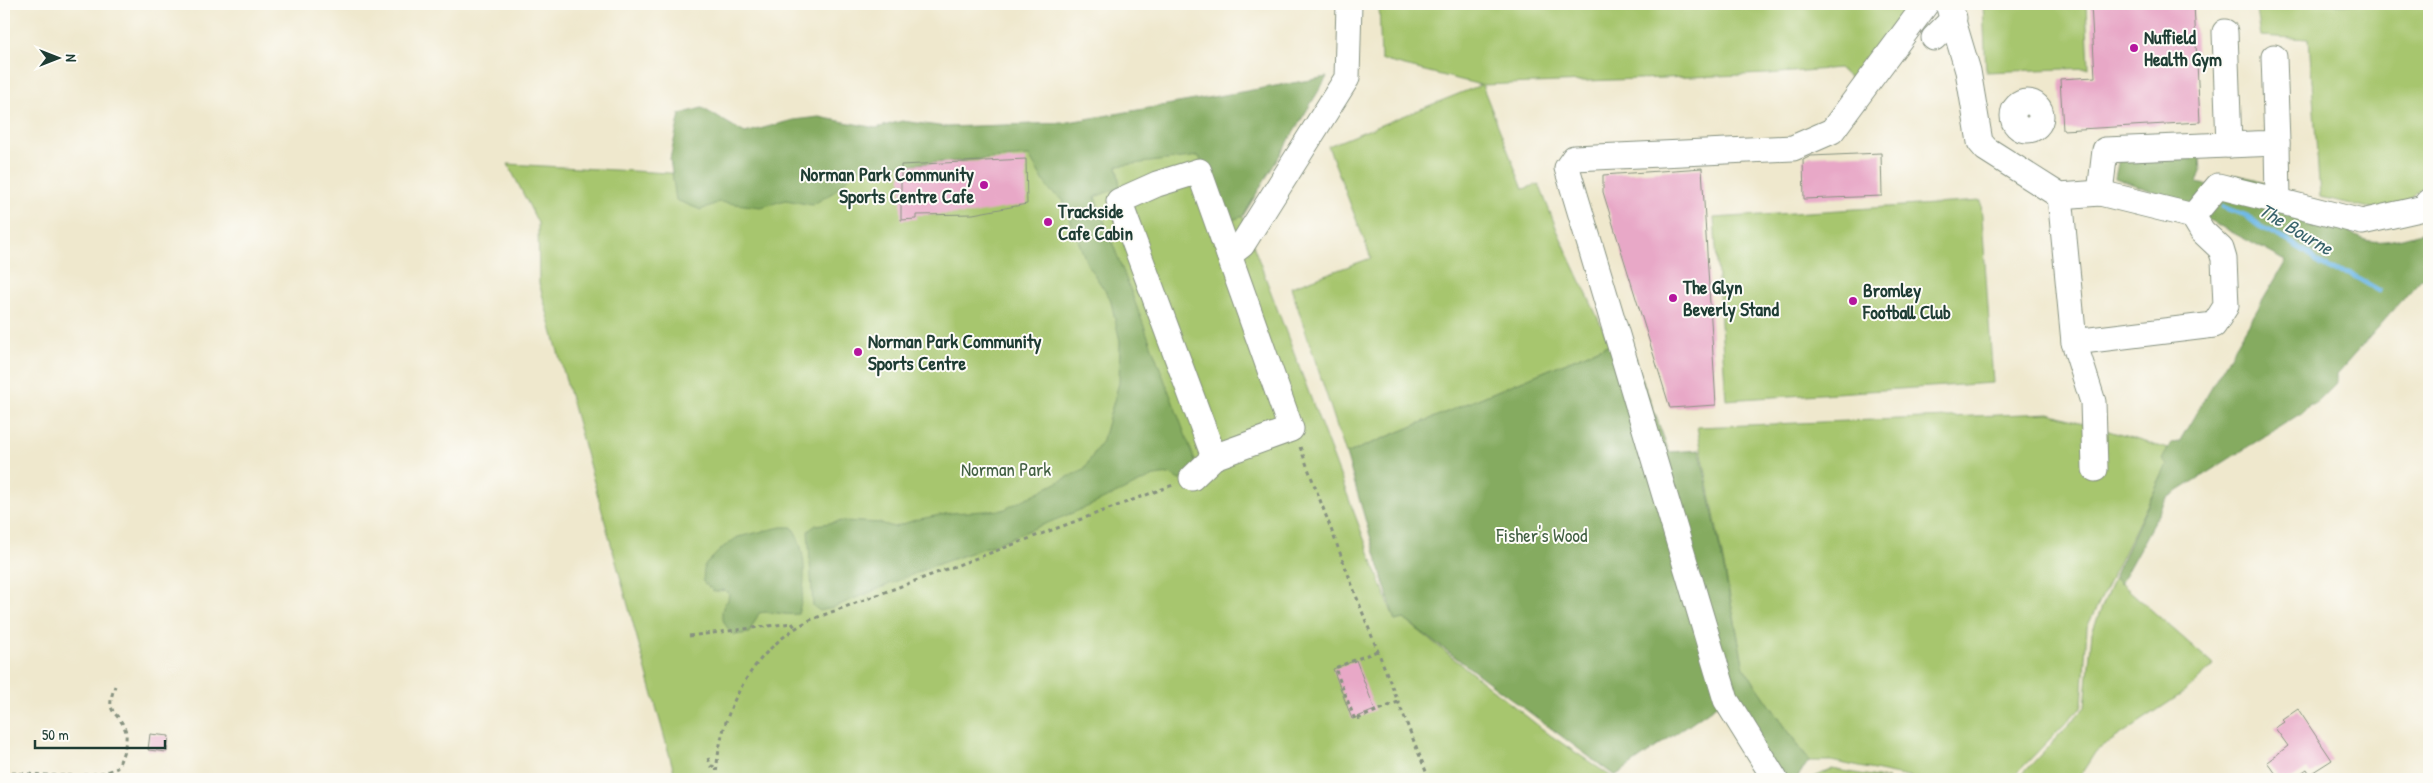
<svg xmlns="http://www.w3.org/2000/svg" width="2433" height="783" font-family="'Patrick Hand',sans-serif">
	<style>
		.green { fill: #a7c66e; stroke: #638251 }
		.forest { fill: #85ab61; stroke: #52744a }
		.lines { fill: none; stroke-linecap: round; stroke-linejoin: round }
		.stream { stroke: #6fb9e7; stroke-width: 5 }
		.building { fill: #e8a8c7 }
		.minor-casing { stroke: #879280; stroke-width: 27 }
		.path { stroke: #879280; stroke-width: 3; stroke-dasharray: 4 4; stroke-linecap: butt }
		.minor { stroke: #fff; stroke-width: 25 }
		.poi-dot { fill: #b5179e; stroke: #fdfcf7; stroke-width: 2 }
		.labels { text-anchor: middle; stroke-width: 4; stroke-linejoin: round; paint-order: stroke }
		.poi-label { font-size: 19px; font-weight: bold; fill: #1f3d34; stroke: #fdfcf7; text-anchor: start }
		.park-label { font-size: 19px; fill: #415f42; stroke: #fdfcf7 }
		.water-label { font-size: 20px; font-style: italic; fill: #37626a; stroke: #fdfcf7 }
	</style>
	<rect width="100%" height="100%" fill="#fdfcf7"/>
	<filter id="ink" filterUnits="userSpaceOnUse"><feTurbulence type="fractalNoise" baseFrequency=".02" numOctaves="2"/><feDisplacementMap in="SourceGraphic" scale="10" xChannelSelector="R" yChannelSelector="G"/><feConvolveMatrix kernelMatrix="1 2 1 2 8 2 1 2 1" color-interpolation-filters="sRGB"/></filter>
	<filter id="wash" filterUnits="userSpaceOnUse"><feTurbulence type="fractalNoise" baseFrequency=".0096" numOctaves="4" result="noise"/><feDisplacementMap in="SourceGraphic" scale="20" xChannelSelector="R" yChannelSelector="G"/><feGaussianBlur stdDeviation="1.12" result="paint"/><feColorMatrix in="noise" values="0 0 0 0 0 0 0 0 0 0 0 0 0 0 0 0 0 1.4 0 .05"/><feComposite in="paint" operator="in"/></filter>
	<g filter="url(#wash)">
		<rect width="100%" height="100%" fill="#efe8cd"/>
		<g class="green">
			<polygon points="1379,4 1907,4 1895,33 1853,81 1839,68 1768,74 1482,85 1523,189 1539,184 1557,230 1610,344 1346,454 1291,287 1371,258 1328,146 1481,85 1381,60"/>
			<polygon points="1983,4 2086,4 2089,68 1986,72"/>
			<polygon points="2256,4 2429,4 2429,180 2408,201 2383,211 2320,197 2309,39 2261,36"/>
			<polygon points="1215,144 1395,621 1404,619 1550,735 1615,779 676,779 539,283 538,223 508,164 686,174"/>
			<polygon points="1981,201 1993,383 1726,400 1714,218"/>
			<polygon points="2050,413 2174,451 2087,627 2082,706 2011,779 1917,779 1831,761 1809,761 1744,668 1697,427"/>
			<polygon points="2114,577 2214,665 2186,691 2096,751 2078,779 2018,779 2085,707 2092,632"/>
			<polygon points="1832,769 1888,779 1810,779"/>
		</g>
		<g class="forest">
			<polygon points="1327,77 1243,216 1224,223 1199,156 1117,166 1120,187 1095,197 1196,463 1190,475 1179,480 1170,474 1154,476 1087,507 998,543 933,566 832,608 820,611 813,606 808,531 816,525 843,521 880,523 894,527 915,520 950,513 1003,510 1084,469 1103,439 1119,383 1120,341 1110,298 1087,264 1063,200 1049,190 1029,156 858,168 834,192 812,205 786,200 761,207 719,202 701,210 676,200 670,159 680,114 702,108 745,133 793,120 819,117 876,128 902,121 946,127 1063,123"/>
			<path d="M2119,158H2200L2201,171L2197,183L2213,186L2220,178L2237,175L2255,179L2263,182L2273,193L2347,229C2368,252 2403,237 2429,231V270L2337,374V382L2315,404H2310L2303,412L2167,498L2120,584L2114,577L2167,465L2162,460L2171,443L2179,442L2286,261L2160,194L2115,178Z"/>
			<polygon points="1625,332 1669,452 1700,450 1744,668 1809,761 1796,779 1769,779 1718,704 1615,776 1404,619 1395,621 1346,454 1610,344"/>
			<path d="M781,527H792C808,550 806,588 798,614C783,616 772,610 759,613L749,633L734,635C724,626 716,612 728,600L729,593L724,590L715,592L703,582L704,566L722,548L738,537Z"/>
		</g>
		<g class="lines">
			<polyline class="stream" points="2223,207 2245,215 2259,226 2290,242 2308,253 2316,262 2332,270 2349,273 2380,291"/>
		</g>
		<g id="blocks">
			<g class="building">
				<polygon points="2091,4 2194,4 2200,122 2063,130 2060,79 2095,77"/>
				<polygon points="1881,153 1882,196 1804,199 1803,160 1811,156"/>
				<polygon points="1026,159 1027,204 973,214 916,215 916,219 901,220 901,165"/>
				<polygon points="1702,168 1716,405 1670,408 1603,192 1603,175"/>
				<polygon points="1356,660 1375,710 1352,719 1333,669"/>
				<polygon points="2298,709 2332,760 2310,774 2307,769 2292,779 2280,779 2267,762 2288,746 2275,728 2284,722 2282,720"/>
				<polygon points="150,734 169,736 167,752 148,750"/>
			</g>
		</g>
	</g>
	<g filter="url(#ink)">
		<use href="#blocks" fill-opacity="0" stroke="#879280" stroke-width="1"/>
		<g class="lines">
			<g class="minor-casing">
				<g id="minor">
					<polyline points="1948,4 1968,71 1980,142 1986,149 2060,196 2100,193 2193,216 2218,186 2362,222 2424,208 2429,202"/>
					<polyline points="2225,32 2229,145"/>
					<polyline points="1934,38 1954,18"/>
					<circle cx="2027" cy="116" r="14"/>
					<polyline points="2277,143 2278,200"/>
					<polygon points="1199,171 1291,429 1214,457 1119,201 1157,184"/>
					<polyline points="2100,193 2105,150 2277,143 2274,57"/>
					<polyline points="2060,196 2074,342 2214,325 2226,306 2224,259 2221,249 2202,231 2193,216"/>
					<polyline points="1229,255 1242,245 1347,78 1349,4"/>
					<polyline points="2074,342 2093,402 2095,469"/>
					<polyline points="1192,478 1214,457"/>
					<polyline points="1775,779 1726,700 1567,168 1574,158 1793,148 1832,131 1926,4"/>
				</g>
			</g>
			<g class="path">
				<polyline points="1300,447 1365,619 1429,779"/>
				<polyline points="689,636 792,623 795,627"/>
				<polyline points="1377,651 1335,668 1355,720 1398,702"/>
				<polyline points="708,758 711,766 717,767"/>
				<path d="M4,773C38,773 86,782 117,768C122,758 129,739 125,729C117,709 104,715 115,686"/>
				<path d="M716,779C718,714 751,650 810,620L1173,485"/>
			</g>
			<use href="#minor" class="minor"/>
		</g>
	</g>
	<g class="poi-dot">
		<circle cx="2134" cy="48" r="5"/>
		<circle cx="984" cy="185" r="5"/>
		<circle cx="1048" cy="222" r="5"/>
		<circle cx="1673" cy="298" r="5"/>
		<circle cx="1853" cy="301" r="5"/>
		<circle cx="858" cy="352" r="5"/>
	</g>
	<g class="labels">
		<g class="poi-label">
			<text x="2144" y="44">Nuffield<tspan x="2144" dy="22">Health Gym</tspan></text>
			<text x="974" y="181" text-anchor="end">Norman Park Community<tspan x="974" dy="22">Sports Centre Cafe</tspan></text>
			<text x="1058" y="218">Trackside<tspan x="1058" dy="22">Cafe Cabin</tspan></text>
			<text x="1683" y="294">The Glyn<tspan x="1683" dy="22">Beverly Stand</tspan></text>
			<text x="1863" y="297">Bromley<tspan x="1863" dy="22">Football Club</tspan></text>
			<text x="868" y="348">Norman Park Community<tspan x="868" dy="22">Sports Centre</tspan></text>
		</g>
		<g class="park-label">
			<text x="1006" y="476">Norman Park</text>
			<text x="1542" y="542">Fisher's Wood</text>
		</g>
		<g class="water-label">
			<text transform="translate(2296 229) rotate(31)" y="7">The Bourne</text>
		</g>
	</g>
	<rect width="2433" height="783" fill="none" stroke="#fdfcf7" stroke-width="20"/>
	<g transform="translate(58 58) rotate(90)" stroke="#fdfcf7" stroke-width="4" paint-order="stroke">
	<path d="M0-4L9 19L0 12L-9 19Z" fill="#1f3d34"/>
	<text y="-8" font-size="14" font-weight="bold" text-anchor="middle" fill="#1f3d34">N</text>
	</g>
	<path d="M35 740v8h130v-8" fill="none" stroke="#1f3d34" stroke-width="2.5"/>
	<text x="42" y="740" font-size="15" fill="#1f3d34" stroke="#fdfcf7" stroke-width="4" paint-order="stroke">50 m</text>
</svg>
